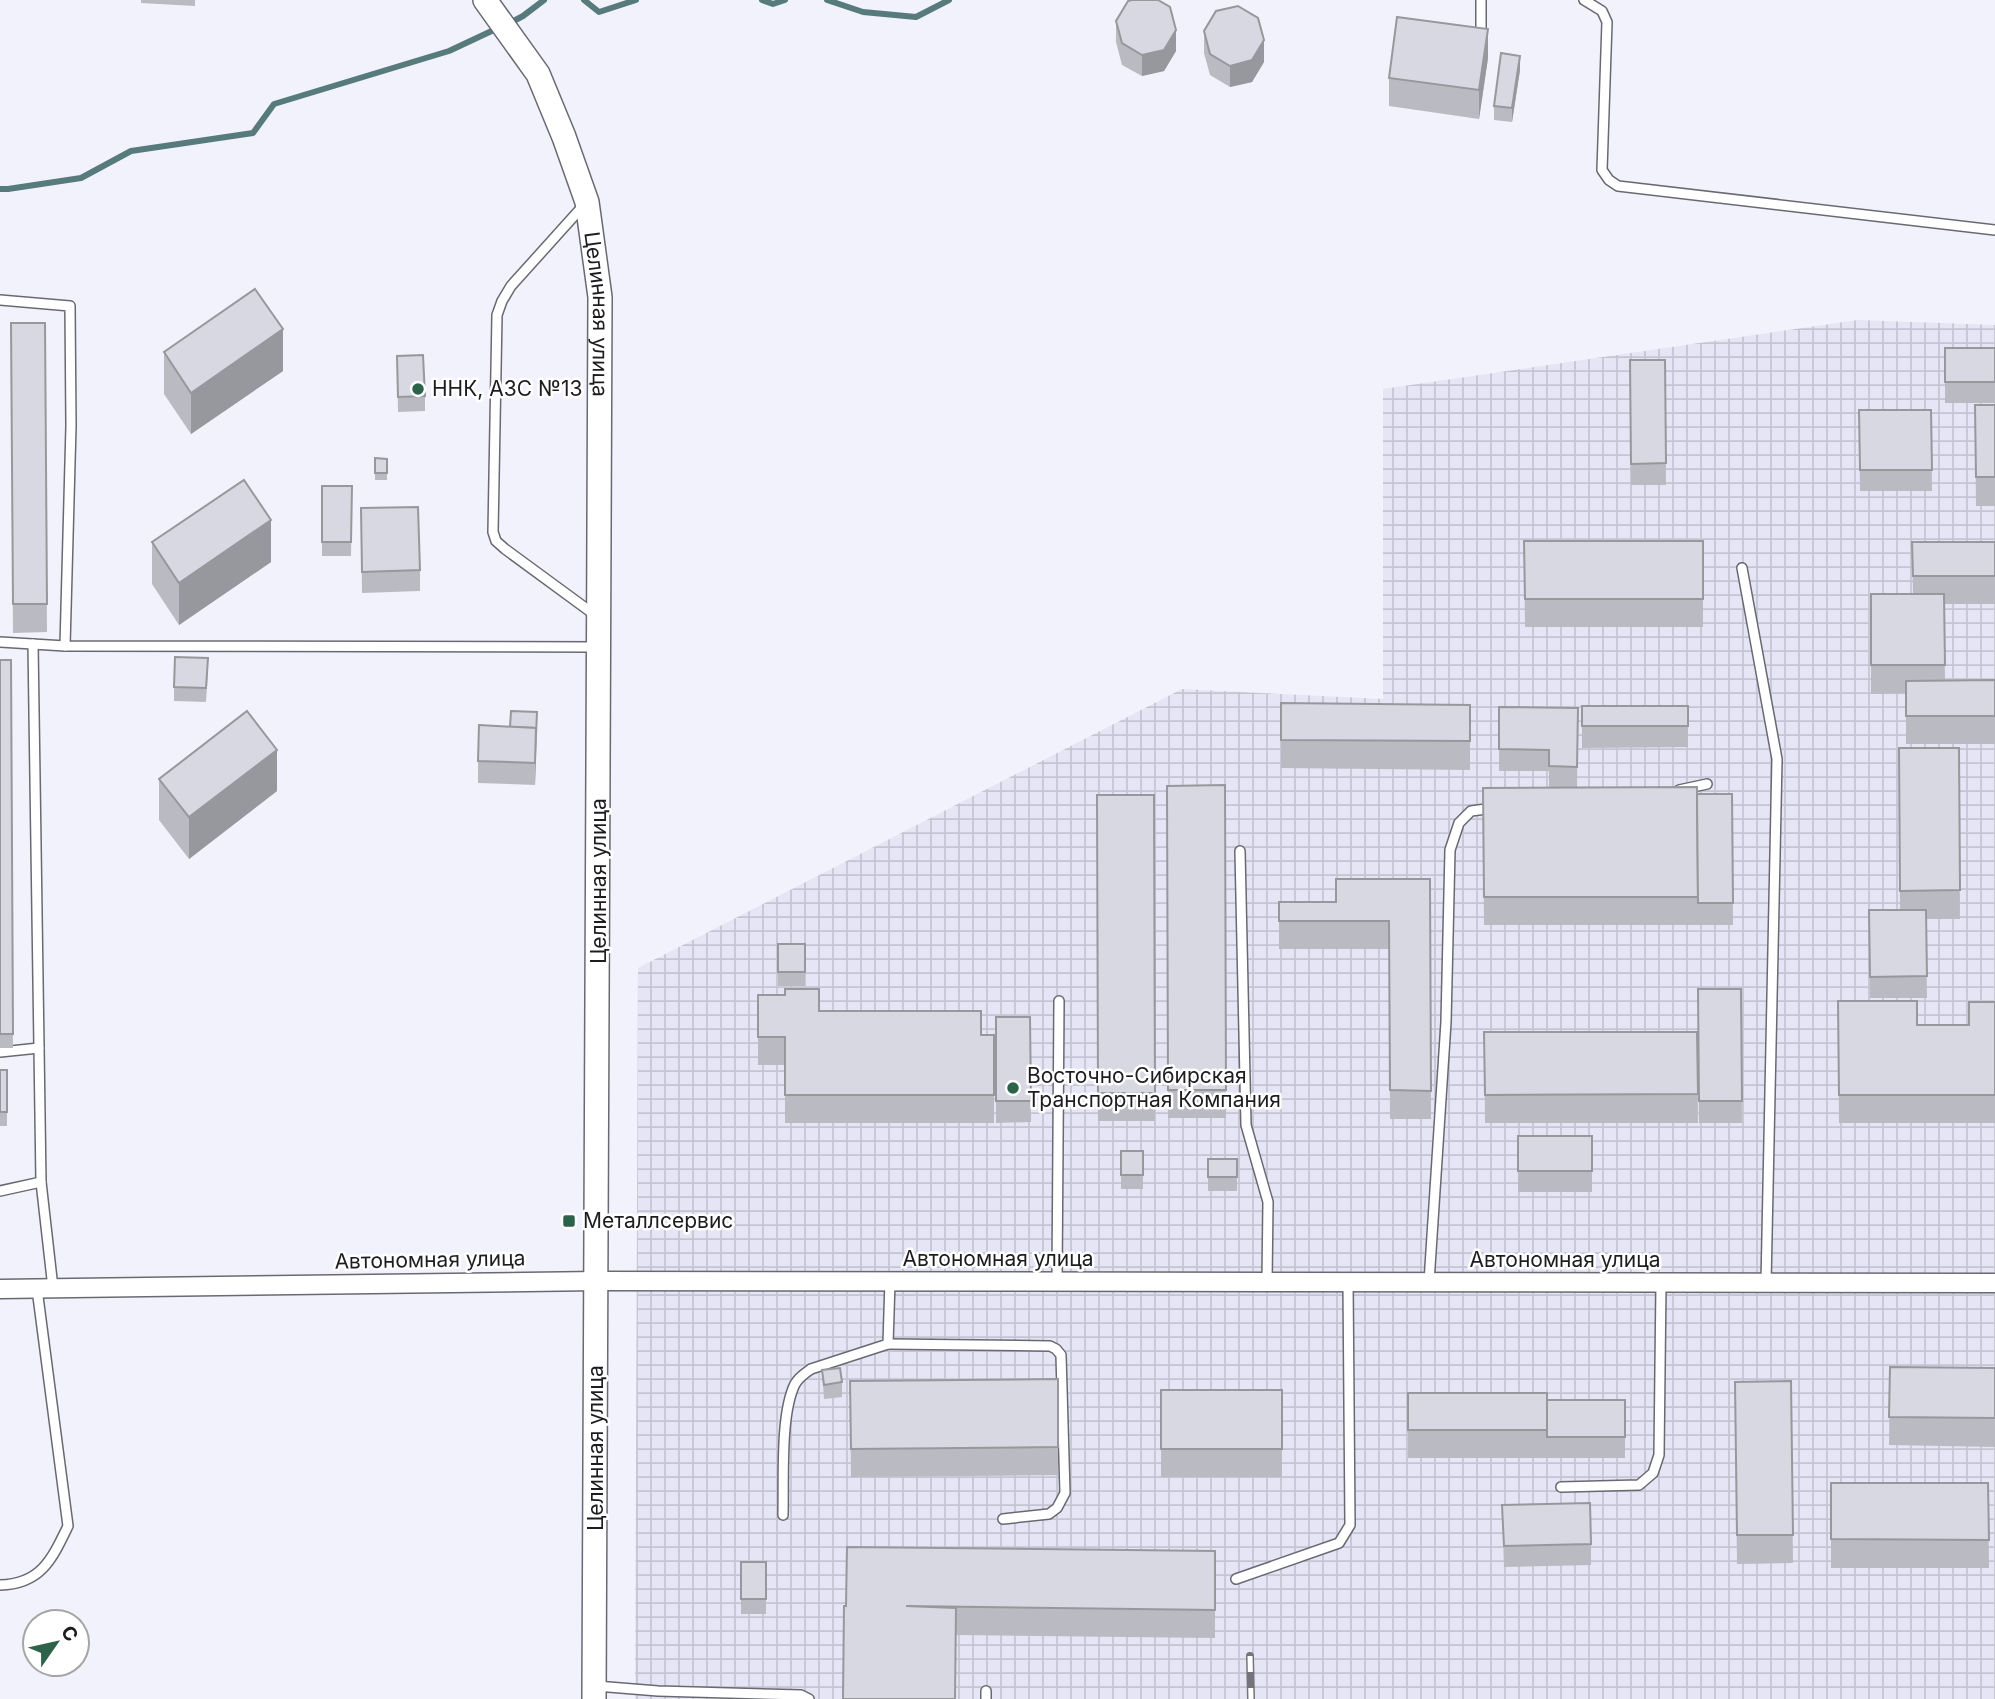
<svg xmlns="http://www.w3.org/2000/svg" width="1995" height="1699" font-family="Inter,sans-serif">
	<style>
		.industrial { fill: url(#industrial-grid) }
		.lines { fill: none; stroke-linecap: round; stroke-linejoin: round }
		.stream { stroke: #577a7c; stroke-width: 6 }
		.service-casing { stroke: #696972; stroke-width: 12 }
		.minor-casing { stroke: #696972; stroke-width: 21 }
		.tertiary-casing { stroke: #696972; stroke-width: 26 }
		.service { stroke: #fff; stroke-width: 9 }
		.minor { stroke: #fff; stroke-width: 18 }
		.tertiary { stroke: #fff; stroke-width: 23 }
		.rail-casing { stroke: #74747a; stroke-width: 8 }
		.rail { stroke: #fff; stroke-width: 5; stroke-dasharray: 16; stroke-linecap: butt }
		.wall { fill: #babac2 }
		.shaded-wall { fill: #97979e }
		.building { fill: #d8d8e2; stroke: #97979e; stroke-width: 2 }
		.poi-dot { fill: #2c634a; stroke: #fff; stroke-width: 2.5 }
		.labels { text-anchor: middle; stroke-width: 5; stroke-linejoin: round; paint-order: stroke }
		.street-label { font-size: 21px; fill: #1d1d20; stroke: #fff }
		.poi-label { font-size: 21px; fill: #1d1d20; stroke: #fff; text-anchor: start }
	</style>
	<defs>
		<pattern id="industrial-grid" width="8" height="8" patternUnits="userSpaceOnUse" patternTransform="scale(1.75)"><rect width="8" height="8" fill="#e5e5f6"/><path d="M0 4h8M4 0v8" fill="none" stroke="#c4c4d3"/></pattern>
	</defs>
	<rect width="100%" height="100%" fill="#f2f2fc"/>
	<polygon class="industrial" points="1858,320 1995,325 1995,1699 635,1699 638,968 1182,689 1383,699 1383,389"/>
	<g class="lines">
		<g class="stream">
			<polyline points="584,0 599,12 636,0"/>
			<polyline points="762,0 773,4 785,0"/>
			<polyline points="827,0 863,12 916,17 949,0"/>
			<polyline points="508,24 523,16 544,0"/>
			<polyline points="0,189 8,189 81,178 131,151 253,133 274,104 449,51 498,28"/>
		</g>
		<g class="service-casing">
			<g id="service">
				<polyline points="1584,0 1602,11 1607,22 1602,170 1609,180 1618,186 1995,230"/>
				<polyline points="1481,34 1481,0"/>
				<polyline points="583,206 511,286 502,301 497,315 493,532 496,541 505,549 595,615"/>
				<polyline points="0,300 70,306 71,426 65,646"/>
				<polyline points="1742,568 1777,759 1766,1283"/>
				<polyline points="0,642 65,646 598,647"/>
				<polyline points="33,644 41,1182 53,1288"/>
				<polyline points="1679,790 1707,784"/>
				<polyline points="1240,851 1246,1125 1268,1202 1267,1282"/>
				<polyline points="0,1052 39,1048"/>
				<polyline points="0,1191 41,1182"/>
				<polyline points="1057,1282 1059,1001"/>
				<polyline points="1429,1282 1446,1022 1450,850 1459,823 1471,811 1494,808"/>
				<polyline points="888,1344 1050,1346 1056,1349 1061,1355 1065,1493 1057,1508 1049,1514 1003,1519"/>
				<polyline points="1561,1487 1639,1485 1653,1473 1659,1455 1661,1283"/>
				<path d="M783,1515C784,1480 780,1414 795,1384C799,1377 804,1374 811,1369L888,1344L890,1281"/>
				<polyline points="1236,1579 1339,1543 1350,1525 1348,1282"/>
				<path d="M0,1585C41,1584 52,1559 68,1526L37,1289"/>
				<polyline points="596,1686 658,1691 801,1695 809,1699"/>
				<polyline points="986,1691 986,1699"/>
			</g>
		</g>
		<g class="minor-casing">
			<polyline id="minor" points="0,1289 597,1281 1995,1283"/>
		</g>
		<g class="tertiary-casing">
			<g id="tertiary">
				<path id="s1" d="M485,0L538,74L564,137L587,202L600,297L594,1699"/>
			</g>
		</g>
		<use href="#service" class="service"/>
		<use href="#minor" class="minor"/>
		<use href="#tertiary" class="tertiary"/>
		<g class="rail-casing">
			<polyline id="rail" points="1250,1656 1251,1699"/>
		</g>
		<use href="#rail" class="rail"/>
	</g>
	<g class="wall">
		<polygon points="141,0 195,0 195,6 141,3"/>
		<polygon points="1116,21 1176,51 1164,71 1142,76 1122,65 1116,42"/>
		<polygon points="1204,31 1264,62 1252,82 1230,87 1210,75 1204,53"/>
		<polygon points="1488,58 1479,119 1389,106 1389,78"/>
		<polygon points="1520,70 1512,122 1494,120 1494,106"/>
		<polygon points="11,323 45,323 47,632 13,633"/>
		<rect x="1945" y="348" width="50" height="55"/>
		<polygon points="164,352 283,371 191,434 164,394"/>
		<polygon points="397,356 425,396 425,411 398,412"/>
		<polygon points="1630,360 1665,360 1666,485 1631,485"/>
		<polygon points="1975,405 1995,405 1995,506 1976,506"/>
		<polygon points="1859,410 1931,410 1932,491 1860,491"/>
		<polygon points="375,458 387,459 387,480 375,480"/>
		<polygon points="322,486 352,486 351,556 322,556"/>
		<polygon points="361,508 420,570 420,591 362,593"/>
		<polygon points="1524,541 1703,541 1703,627 1525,627"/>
		<polygon points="152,542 271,562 179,625 152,584"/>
		<polygon points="1912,542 1995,542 1995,604 1944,604 1945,680 1995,680 1995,744 1906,744 1906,693 1871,694 1871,594 1913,594"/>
		<polygon points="0,660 11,660 13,1048 0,1048"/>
		<polygon points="208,672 206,702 174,701 174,687"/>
		<polygon points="1281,703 1470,705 1470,770 1281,768"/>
		<polygon points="1582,706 1688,706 1688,747 1582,748"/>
		<polygon points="1499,707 1578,708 1577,788 1697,794 1732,794 1733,925 1484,925 1483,788 1549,788 1549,771 1499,771"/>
		<polygon points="537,726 535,785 478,783 478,761"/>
		<polygon points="1899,748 1959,748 1960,919 1926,919 1927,998 1870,998 1869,910 1900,910"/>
		<polygon points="159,779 277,791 189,859 159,820"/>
		<polygon points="1225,785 1226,1118 1168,1118 1167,786"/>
		<polygon points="1097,795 1154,795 1155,1121 1098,1121"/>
		<polygon points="1430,879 1431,1119 1390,1119 1389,949 1279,949 1279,902 1336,902"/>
		<rect x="778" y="944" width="27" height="42"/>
		<polygon points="1698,989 1741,989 1742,1123 1699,1123"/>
		<polygon points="785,995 819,1011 981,1035 994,1035 994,1123 785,1123 785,1065 758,1065 758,1023"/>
		<polygon points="1838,1001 1917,1025 1969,1025 1995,1002 1995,1123 1839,1123"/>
		<polygon points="996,1017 1030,1017 1031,1122 996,1123"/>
		<polygon points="1484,1032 1697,1032 1698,1123 1485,1123"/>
		<rect x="0" y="1070" width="7" height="56"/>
		<rect x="1518" y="1136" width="74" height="56"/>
		<rect x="1121" y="1151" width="22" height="38"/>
		<rect x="1208" y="1159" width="29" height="32"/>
		<polygon points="1890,1367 1995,1368 1995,1447 1889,1445"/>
		<polygon points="822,1370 842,1382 842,1397 824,1399"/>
		<polygon points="1058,1379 1058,1475 851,1477 850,1381"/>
		<polygon points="1791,1381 1793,1563 1737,1564 1735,1382"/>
		<rect x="1161" y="1390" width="121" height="87"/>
		<polygon points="1408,1393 1547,1400 1625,1400 1625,1458 1408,1458"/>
		<polygon points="1831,1483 1988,1483 1989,1568 1831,1568"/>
		<polygon points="1502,1505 1591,1544 1591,1565 1504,1567"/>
		<polygon points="1215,1551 1215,1638 956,1635 844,1606"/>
		<rect x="741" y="1562" width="25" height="52"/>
	</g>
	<g class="shaded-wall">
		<polygon points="1488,29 1488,58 1479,119 1479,90"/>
		<polygon points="1176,30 1176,51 1164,71 1142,76 1142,55"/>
		<polygon points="1264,40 1264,62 1252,82 1230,87 1230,66"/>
		<polygon points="1520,56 1520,70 1512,122 1512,108"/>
		<polygon points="283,329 283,371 191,434 191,393"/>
		<polygon points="271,520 271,562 179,625 179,583"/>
		<polygon points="537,712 537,726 535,785 535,763"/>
		<polygon points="277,750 277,791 189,859 189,817"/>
	</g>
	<g class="building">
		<polygon points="1132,0 1158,0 1170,7 1176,30 1164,50 1142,55 1122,43 1116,21 1128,1"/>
		<polygon points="1238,6 1258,18 1264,40 1252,60 1230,66 1210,54 1204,31 1216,11"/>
		<polygon points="1397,17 1488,29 1479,90 1389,78"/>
		<polygon points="1501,53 1520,56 1512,108 1494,106"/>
		<polygon points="255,289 283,329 191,393 164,352"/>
		<polygon points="11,323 45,323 47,604 13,604"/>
		<rect x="1945" y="348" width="50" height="34"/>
		<polygon points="423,355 425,396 398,397 397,356"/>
		<polygon points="1630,360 1665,360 1666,463 1631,464"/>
		<polygon points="1975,405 1995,405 1995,477 1976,477"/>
		<polygon points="1859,410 1931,410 1932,470 1860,470"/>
		<polygon points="375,458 387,459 387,473 375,473"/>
		<polygon points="244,480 271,520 179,583 152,542"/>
		<polygon points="322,486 352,486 351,542 322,542"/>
		<polygon points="418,507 420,570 362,572 361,508"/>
		<polygon points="1524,541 1703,541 1703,599 1525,599"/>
		<polygon points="1912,542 1995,542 1995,576 1913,576"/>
		<polygon points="1871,594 1944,594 1945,665 1871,665"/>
		<polygon points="175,657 208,658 206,688 174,687"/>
		<polygon points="0,660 11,660 13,1034 0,1034"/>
		<polygon points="1995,680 1995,716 1906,716 1906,681"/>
		<polygon points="1281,703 1470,705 1470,741 1281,740"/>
		<rect x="1582" y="706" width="106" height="20"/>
		<polygon points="1499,707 1578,708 1577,767 1549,766 1549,750 1499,749"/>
		<polygon points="247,711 277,750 189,817 159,779"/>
		<polygon points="511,711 537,712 536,735 536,728 510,727"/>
		<polygon points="479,725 536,728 535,763 478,761"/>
		<polygon points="1899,748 1959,748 1960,890 1900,891"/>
		<polygon points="1225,785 1226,1090 1168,1090 1167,786"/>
		<polygon points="1697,787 1698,897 1484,897 1483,788"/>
		<polygon points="1697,794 1732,794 1733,903 1698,903"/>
		<polygon points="1097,795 1154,795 1155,1093 1098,1093"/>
		<polygon points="1336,879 1430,879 1431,1091 1390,1090 1389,921 1279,921 1279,902 1336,902"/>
		<polygon points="1869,910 1926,910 1927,976 1870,977"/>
		<rect x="778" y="944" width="27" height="28"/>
		<polygon points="785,989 819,989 819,1011 981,1011 981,1035 994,1035 994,1095 785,1095 785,1037 758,1037 758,995 785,995"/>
		<polygon points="1698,989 1741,989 1742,1101 1699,1101"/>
		<polygon points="1838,1001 1917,1001 1917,1025 1969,1025 1969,1002 1995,1002 1995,1095 1839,1095"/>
		<polygon points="996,1017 1030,1017 1031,1101 996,1101"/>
		<polygon points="1484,1032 1697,1032 1698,1094 1485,1095"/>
		<rect x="0" y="1070" width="7" height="42"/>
		<rect x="1518" y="1136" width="74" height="35"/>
		<rect x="1121" y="1151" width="22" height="24"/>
		<rect x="1208" y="1159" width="29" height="18"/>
		<polygon points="1890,1367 1995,1368 1995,1418 1889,1417"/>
		<polygon points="840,1368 842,1382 824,1385 822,1370"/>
		<polygon points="1058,1379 1058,1447 851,1449 850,1381"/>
		<polygon points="1791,1381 1793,1535 1737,1535 1735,1382"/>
		<rect x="1161" y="1390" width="121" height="59"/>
		<rect x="1408" y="1393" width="139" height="37"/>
		<rect x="1547" y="1400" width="78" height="37"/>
		<polygon points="1831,1483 1988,1483 1989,1540 1831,1539"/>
		<polygon points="1590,1503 1591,1544 1504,1546 1502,1505"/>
		<polygon points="847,1547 1215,1551 1215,1610 906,1606 956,1608 955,1699 843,1699 844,1606 846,1606"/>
		<rect x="741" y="1562" width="25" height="37"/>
	</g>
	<g class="poi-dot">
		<circle cx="418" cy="389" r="7"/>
		<circle cx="1013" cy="1088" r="7"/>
		<rect x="562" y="1214" width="14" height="14" rx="3.5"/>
	</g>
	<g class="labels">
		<g class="street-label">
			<text dy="7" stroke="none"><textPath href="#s1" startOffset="341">Целинная улица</textPath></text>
			<text transform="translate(599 881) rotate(-90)" y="7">Целинная улица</text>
			<text x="998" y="1266">Автономная улица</text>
			<text transform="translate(430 1260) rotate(-1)" y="7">Автономная улица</text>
			<text x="1565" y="1267">Автономная улица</text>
			<text transform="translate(596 1448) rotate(-90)" y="7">Целинная улица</text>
		</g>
		<g class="poi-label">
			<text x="432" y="396">ННК, АЗС №13</text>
			<text x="1027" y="1083">Восточно-Сибирская<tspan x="1027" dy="24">Транспортная Компания</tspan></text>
			<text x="583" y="1228">Металлсервис</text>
		</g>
	</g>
	<g transform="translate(56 1643) rotate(56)"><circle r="33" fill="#ffffff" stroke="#a5a5a6" stroke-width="2"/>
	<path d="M0-5L12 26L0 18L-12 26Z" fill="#2c634a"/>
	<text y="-10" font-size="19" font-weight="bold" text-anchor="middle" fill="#1d1d20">С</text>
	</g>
</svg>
